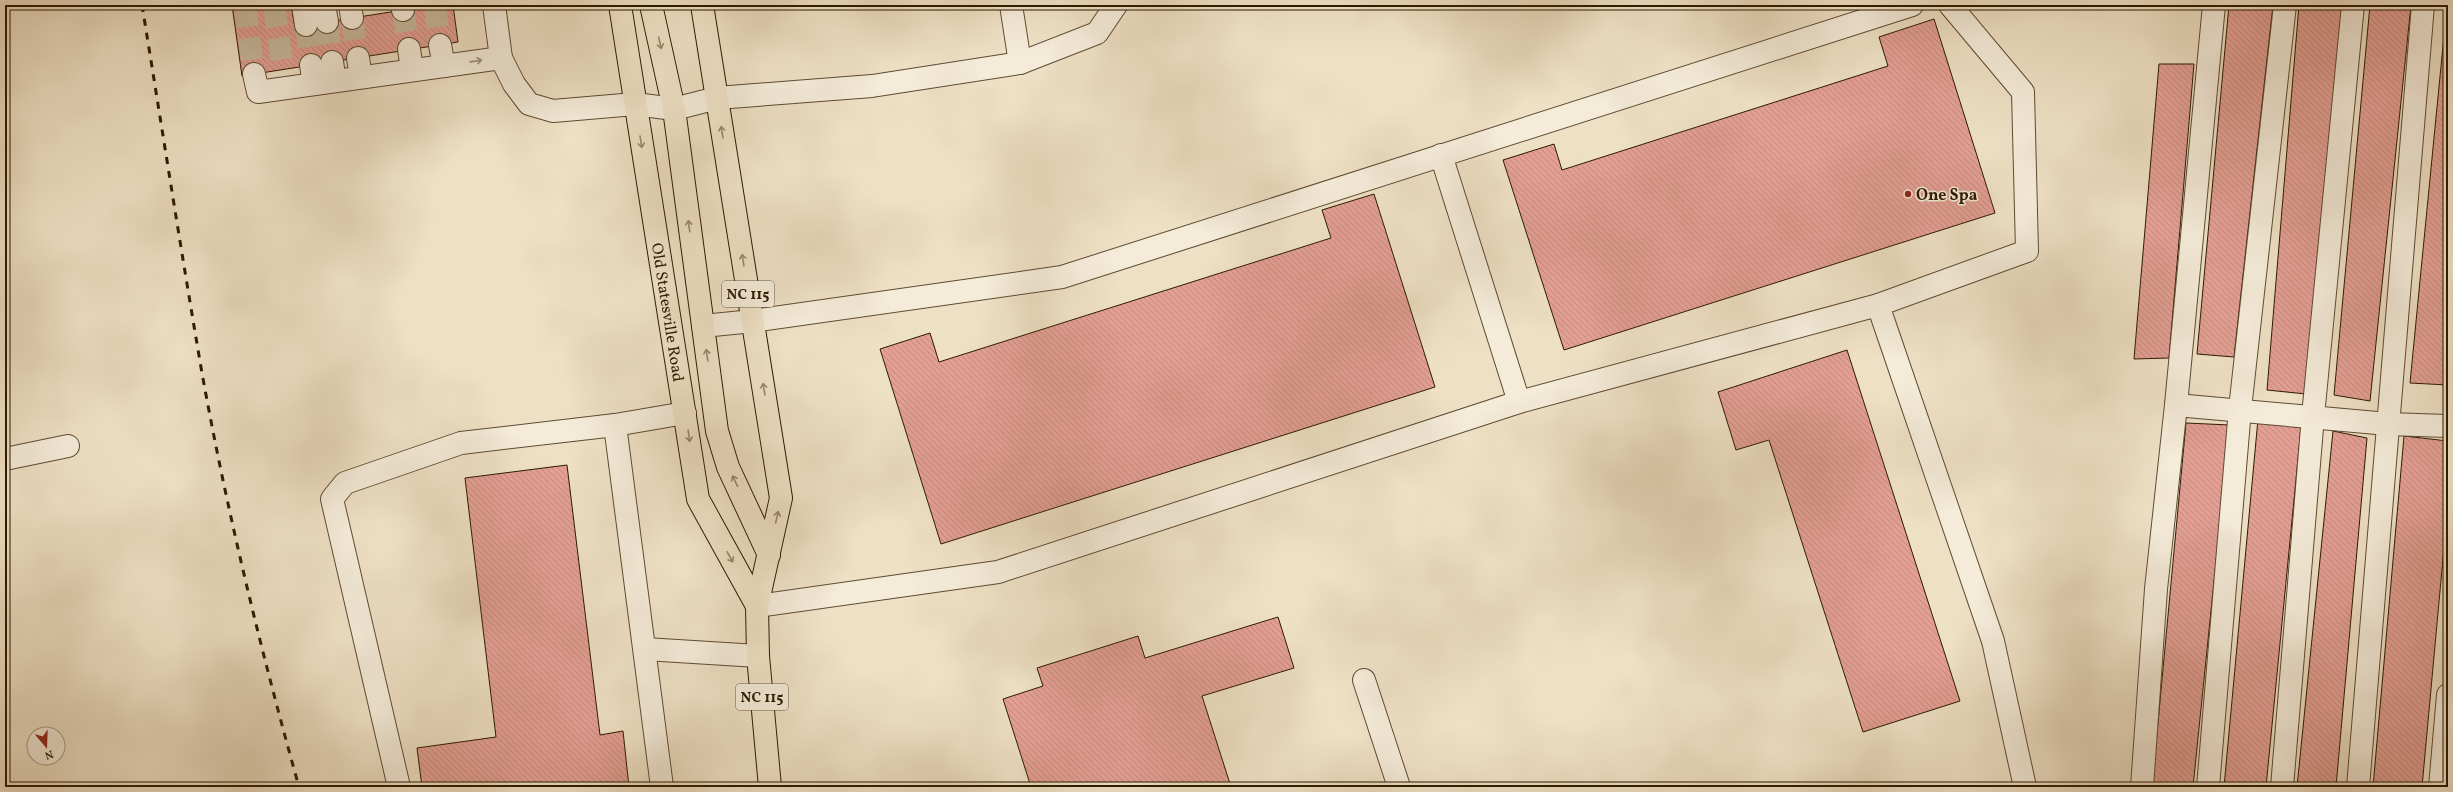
<svg xmlns="http://www.w3.org/2000/svg" width="2453" height="792" font-family="Vollkorn,serif">
	<style>
		.building { fill: url(#building-back-hatch); stroke: #2d1900 }
		.lines { fill: none; stroke-linecap: round; stroke-linejoin: round }
		.minor-tunnel { stroke: #c7b89e; stroke-width: 22; stroke-dasharray: 22 11; stroke-linecap: butt }
		.minor-casing { stroke: #5d4b31; stroke-width: 24 }
		.major-casing { stroke: #2d1900; stroke-width: 24 }
		.minor { stroke: #f4ebd9; stroke-width: 22 }
		.major { stroke: #eee0c5; stroke-width: 22 }
		.rail { stroke: #2d1900; stroke-width: 3; stroke-dasharray: 7 7; stroke-linecap: butt }
		.oneway { stroke: #97866c }
		.oneway2 { stroke: #9a8c77 }
		.poi-dot { fill: #8f2418; stroke: #f4ebd9; stroke-width: 1.5 }
		.labels { text-anchor: middle; stroke-width: 3; stroke-linejoin: round; paint-order: stroke }
		.shield { fill: #f4ebd9; stroke: #695841; stroke-width: 1 }
		.shield-label { font-size: 15px; font-weight: bold; fill: #2d1900 }
		.poi-label { font-size: 16px; font-weight: bold; fill: #2d1900; stroke: #f4ebd9; text-anchor: start }
		.street-label { font-size: 16px; fill: #2d1900; stroke: #f4ebd9 }
	</style>
	<defs>
		<pattern id="building-back-hatch" width="6" height="6" patternUnits="userSpaceOnUse"><rect width="6" height="6" fill="#e39f94"/><path d="M-1 5l2 2M0 0l6 6M5-1l2 2" fill="none" stroke="#c3887e"/></pattern>
	</defs>
	<rect width="100%" height="100%" fill="#eee0c5"/>
	<filter id="stains"><feTurbulence type="fractalNoise" baseFrequency=".005" numOctaves="4"/><feColorMatrix values="0 0 0 0 .2 0 0 0 0 .09 0 0 0 0 .02 0 0 0 .5 -.17"/></filter>
	<radialGradient id="worn" r=".72"><stop offset=".6" stop-color="#630" stop-opacity="0"/><stop offset="1" stop-color="#630" stop-opacity=".3"/></radialGradient>
	<g class="building">
		<polygon points="232,5 291,5 295,27 435,5 453,5 458,42 242,76"/>
		<polygon points="2229,5 2273,5 2234,357 2197,354"/>
		<polygon points="2299,5 2344,5 2306,394 2267,390"/>
		<polygon points="2370,5 2411,5 2370,401 2334,395"/>
		<polygon points="2447,5 2448,5 2448,385 2410,383"/>
		<polygon points="1934,19 1995,213 1564,350 1503,160 1554,144 1562,170 1888,66 1879,37"/>
		<polygon points="2159,64 2194,64 2169,358 2134,359"/>
		<polygon points="1374,194 1435,387 941,544 880,349 930,333 939,362 1331,238 1322,210"/>
		<polygon points="1847,350 1960,701 1863,732 1769,440 1736,450 1718,392"/>
		<polygon points="2258,419 2301,428 2266,787 2224,787"/>
		<polygon points="2186,423 2230,425 2193,787 2152,787"/>
		<polygon points="2333,431 2367,438 2336,787 2297,787"/>
		<polygon points="2404,436 2448,441 2448,504 2422,787 2373,787"/>
		<polygon points="567,465 600,735 623,731 629,787 422,787 417,748 496,737 465,478"/>
		<polygon points="1278,617 1294,668 1202,696 1231,787 1031,787 1003,699 1043,686 1037,668 1138,636 1145,658"/>
	</g>
	<g class="lines">
		<g class="minor-tunnel">
			<polyline points="245,5 254,74"/>
			<polyline points="274,5 283,69"/>
			<polyline points="435,5 440,45"/>
			<polyline points="403,10 409,49"/>
			<polyline points="352,18 358,58"/>
			<polyline points="327,22 332,62"/>
			<polyline points="306,25 311,65"/>
		</g>
		<g class="minor-casing">
			<g id="minor">
				<polyline points="303,5 306,25"/>
				<polyline points="324,5 327,22"/>
				<polyline points="350,5 352,18"/>
				<polyline points="402,5 403,10"/>
				<polyline points="494,5 501,58 514,84 529,104 553,111 635,104 674,109 717,98 872,86 1020,63 1097,33 1116,5"/>
				<polyline points="1011,5 1020,63"/>
				<polyline points="1950,5 2023,92 2027,251 1878,305 1993,641 2025,787"/>
				<polyline points="440,45 444,66"/>
				<polyline points="409,49 412,70"/>
				<polyline points="358,58 361,77"/>
				<polyline points="332,62 335,81"/>
				<polyline points="311,65 314,84"/>
				<polyline points="254,74 258,92 501,58"/>
				<polyline points="703,326 753,321 1062,277 1912,5"/>
				<polyline points="1519,402 1878,305"/>
				<polyline points="2176,405 2214,5"/>
				<polyline points="5,459 68,446"/>
				<polyline points="757,606 998,572 1519,402 1441,155"/>
				<polyline points="645,649 758,656"/>
				<polyline points="1364,680 1399,787"/>
				<polyline points="399,787 332,499 345,483 461,443 615,425"/>
				<polyline points="662,787 615,425 685,413"/>
				<polyline points="2142,787 2156,589 2176,405 2388,424 2448,426"/>
				<polyline points="2208,787 2240,409 2285,5"/>
				<polyline points="2282,787 2313,416 2353,5"/>
				<polyline points="2358,787 2423,5"/>
				<polyline points="2440,787 2448,695"/>
			</g>
		</g>
		<g class="major-casing">
			<g id="major">
				<path id="s1" d="M620,5L698,499L757,606"/>
				<polyline points="651,5 674,109 717,431 728,467 769,555"/>
				<polyline points="702,5 781,498 757,606 758,656 770,787"/>
			</g>
		</g>
		<use href="#minor" class="minor"/>
		<use href="#major" class="major"/>
		<path class="rail" d="M142,5C162,128 181,251 202,373C227,512 261,651 299,787"/>
	</g>
	<defs><path id="oneway-shaft" d="M-6 0H5M1.5-3L5.5 0L1.5 3" fill="none" stroke-width="1.6" stroke-linecap="round" stroke-linejoin="round"/></defs>
	<g class="oneway">
		<use href="#oneway-shaft" transform="translate(660 43) rotate(77)"/>
		<use href="#oneway-shaft" transform="translate(722 132) rotate(-99)"/>
		<use href="#oneway-shaft" transform="translate(641 142) rotate(81)"/>
		<use href="#oneway-shaft" transform="translate(689 226) rotate(-98)"/>
		<use href="#oneway-shaft" transform="translate(743 260) rotate(-99)"/>
		<use href="#oneway-shaft" transform="translate(707 355) rotate(-98)"/>
		<use href="#oneway-shaft" transform="translate(764 389) rotate(-99)"/>
		<use href="#oneway-shaft" transform="translate(689 436) rotate(82)"/>
		<use href="#oneway-shaft" transform="translate(735 481) rotate(-116)"/>
		<use href="#oneway-shaft" transform="translate(777 517) rotate(-77)"/>
		<use href="#oneway-shaft" transform="translate(730 557) rotate(61)"/>
	</g>
	<use class="oneway2" href="#oneway-shaft" transform="translate(476 61) rotate(-8)"/>
	<circle class="poi-dot" cx="1908" cy="194" r="4"/>
	<g class="labels">
		<g class="shield">
			<rect x="722" y="281" width="52" height="26" rx="3"/>
			<rect x="736" y="684" width="52" height="26" rx="3"/>
		</g>
		<g class="shield-label">
			<text x="748" y="299">NC 115</text>
			<text x="762" y="702">NC 115</text>
		</g>
		<g class="poi-label">
			<text x="1916" y="200">One Spa</text>
		</g>
		<g class="street-label">
			<text dy="6" stroke="none"><textPath href="#s1" startOffset="311">Old Statesville Road</textPath></text>
		</g>
	</g>
	<rect width="2453" height="792" fill="none" stroke="#eee0c5" stroke-width="20"/>
	<rect x="6" y="6" width="2441" height="780" fill="none" stroke="#2d1900" stroke-width="2"/>
	<rect x="10" y="10" width="2433" height="772" fill="none" stroke="#2d1900"/>
	<g transform="translate(46 746) rotate(161)"><circle r="19" fill="#f4ebd9" stroke="#a49782"/>
	<path d="M0-3L7 15L0 10L-7 15Z" fill="#8f2418"/>
	<text y="-6" font-size="11" font-weight="bold" text-anchor="middle" fill="#2d1900">N</text>
	</g>
	<rect width="100%" height="100%" filter="url(#stains)"/>
	<rect width="100%" height="100%" fill="url(#worn)"/>
</svg>
